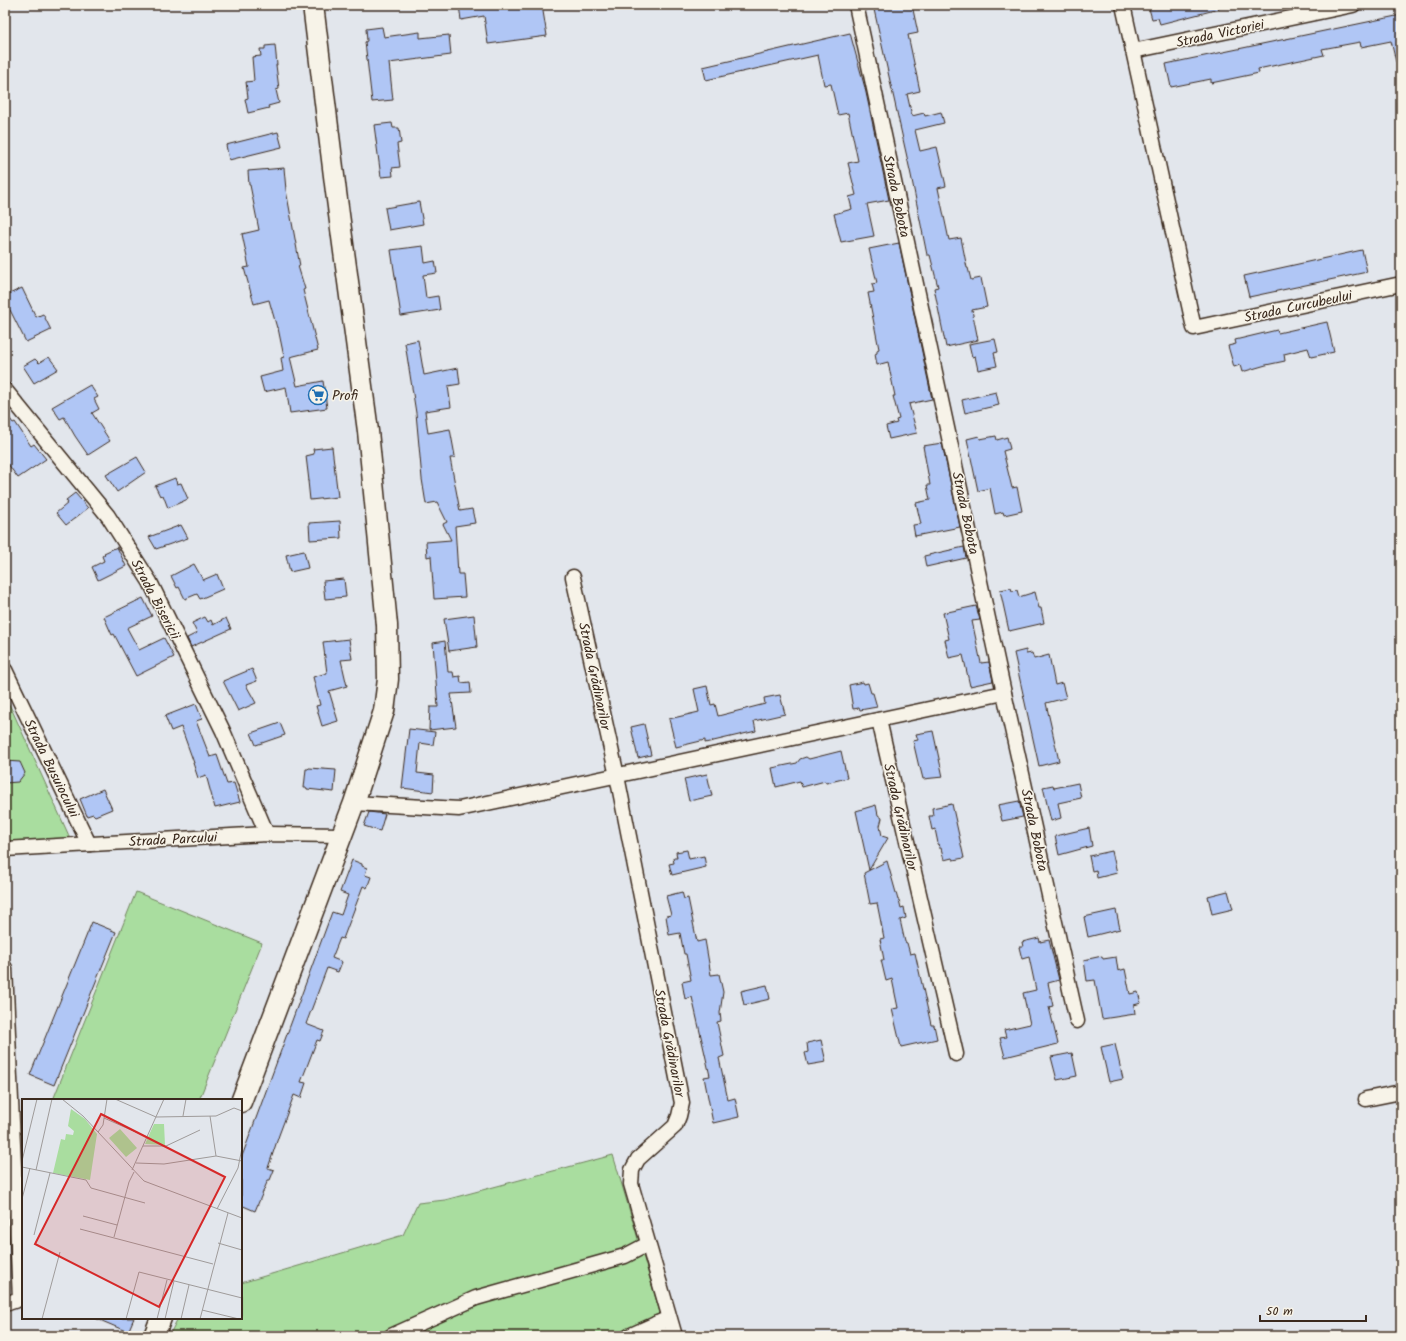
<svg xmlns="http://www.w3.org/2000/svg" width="1406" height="1341" font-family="Kalam,sans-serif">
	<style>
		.green { fill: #a9dd9f; stroke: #72845e }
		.building { fill: #b0c6f5; stroke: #3b2a1e }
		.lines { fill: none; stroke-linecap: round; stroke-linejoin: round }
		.street-casing { stroke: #3b2a1e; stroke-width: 17 }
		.secondary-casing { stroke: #3b2a1e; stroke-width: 23 }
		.street { stroke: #f7f3e8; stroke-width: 14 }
		.secondary { stroke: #f7f3e8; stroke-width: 20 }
		.labels { text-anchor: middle; stroke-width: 3; stroke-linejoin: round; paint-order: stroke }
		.street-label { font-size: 14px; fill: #3b2a1e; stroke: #f7f3e8 }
		.poi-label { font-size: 14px; fill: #3b2a1e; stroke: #f7f3e8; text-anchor: start }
		.inset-road { fill: none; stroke: #9f9b9a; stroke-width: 1 }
		.view { fill: #d62828; fill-opacity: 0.15; stroke: #d62828; stroke-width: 2 }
		.inset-edge { fill: none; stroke: #3b2a1e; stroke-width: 2 }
	</style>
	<rect width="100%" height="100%" fill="#e2e6ec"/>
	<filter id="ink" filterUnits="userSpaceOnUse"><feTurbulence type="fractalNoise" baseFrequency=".025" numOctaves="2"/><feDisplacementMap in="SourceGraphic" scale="8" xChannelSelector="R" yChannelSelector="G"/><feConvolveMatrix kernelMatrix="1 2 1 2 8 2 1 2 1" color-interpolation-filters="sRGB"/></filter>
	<g filter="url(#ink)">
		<g class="green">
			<polygon points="5,697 12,710 70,838 5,842"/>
			<polygon points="136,892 262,943 199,1100 53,1100"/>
			<polygon points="613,1155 667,1336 169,1336 178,1318 241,1318 241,1283 403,1235 418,1203 445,1200"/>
		</g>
		<g class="building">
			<polygon points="459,5 542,5 547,36 488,44 484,16 461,20"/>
			<polygon points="873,5 912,5 918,33 908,35 920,91 907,94 912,116 924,113 925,116 941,112 944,123 915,130 920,151 937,147 946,186 938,188 949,240 961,238 967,268 968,268 971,280 981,278 987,307 972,310 978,340 946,347 934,288 938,287 930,255 927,255 911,175"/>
			<polygon points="1148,5 1218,5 1219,9 1160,24 1158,18 1152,19"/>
			<polygon points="1401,15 1401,61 1396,62 1391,41 1361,47 1360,42 1322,49 1324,55 1258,69 1259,73 1211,83 1211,79 1171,87 1166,64"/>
			<polygon points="382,27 384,37 420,32 420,38 449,35 451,55 389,63 393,100 372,102 365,42 367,41 366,29"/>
			<polygon points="850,33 865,88 889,200 867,204 874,236 841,242 834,214 852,209 849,197 856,195 848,163 858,161 848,113 838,115 831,84 824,85 818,55 706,80 703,67"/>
			<polygon points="275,45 277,65 276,65 279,89 276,90 279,103 268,106 269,108 248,113 245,99 248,98 246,82 254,81 252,57 261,56 260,49 265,49 265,46"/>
			<polygon points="392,123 393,128 399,128 401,143 397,144 400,167 392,168 393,176 381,177 374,125"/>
			<polygon points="278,132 282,147 229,160 226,145"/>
			<polygon points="284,168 286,190 300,266 298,266 305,289 303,290 318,350 290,357 297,386 323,381 327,408 290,413 286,387 264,392 260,377 283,371 281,358 284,357 278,328 277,328 269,300 254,304 244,268 249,267 242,234 259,230 250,185 249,185 248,171"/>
			<polygon points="419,202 423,224 389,230 385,208"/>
			<polygon points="899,243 932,399 909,404 917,433 889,439 886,426 897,423 896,420 899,419 893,396 895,396 888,362 877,365 875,354 877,353 877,350 879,349 868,293 874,292 872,284 877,283 869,249"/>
			<polygon points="423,246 425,263 435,261 437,273 423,275 426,298 438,296 440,310 401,316 391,250"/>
			<polygon points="1362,250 1367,272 1249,297 1244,276"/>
			<polygon points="22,288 36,317 43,314 51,330 26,342 10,310 5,312 5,296"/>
			<polygon points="1327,322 1334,352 1311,357 1308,348 1284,354 1285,361 1266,365 1242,372 1240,365 1234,367 1228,346 1236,344 1235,340 1277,330 1278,333"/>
			<polygon points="995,339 998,352 994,353 997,366 978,370 975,356 972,357 969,344"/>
			<polygon points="418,340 424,375 458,368 460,384 448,386 451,407 425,411 428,433 450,429 455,456 454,458 450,458 460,511 472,509 475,523 455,526 458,574 463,574 465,597 434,599 431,556 427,557 426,542 451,540 443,524 447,522 437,502 426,504 422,479 416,413 405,343"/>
			<polygon points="49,357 58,369 34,383 23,366 35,359 39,363"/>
			<polygon points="90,385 98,397 94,399 99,409 92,413 110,441 88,455 75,436 64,417 60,419 52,407"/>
			<polygon points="996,392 999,405 965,413 962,400"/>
			<polygon points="5,412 13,423 15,422 31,446 34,444 46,459 18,478 5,460"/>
			<polygon points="979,436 980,439 996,436 997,440 1007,437 1010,449 1003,451 1012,488 1017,487 1022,511 1004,515 1003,512 995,514 990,488 978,491 967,439"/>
			<polygon points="942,443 960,527 915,536 913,525 921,524 916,503 930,500 927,485 930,485 923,446"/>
			<polygon points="332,447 338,497 310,500 308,481 309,481 306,456 314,454 313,449"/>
			<polygon points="137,457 146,472 117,492 106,475"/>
			<polygon points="175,478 177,484 181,483 188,499 168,508 163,495 160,496 155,486"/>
			<polygon points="75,493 88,508 66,525 56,513 68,503 66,500"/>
			<polygon points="340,521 341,538 310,540 309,523"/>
			<polygon points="181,525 188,538 156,549 149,537"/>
			<polygon points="117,547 126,566 98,580 92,567 104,561 102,556 105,554 104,553"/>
			<polygon points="964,547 966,558 926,567 924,556"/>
			<polygon points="304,551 308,568 290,572 286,555"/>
			<polygon points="194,564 203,580 217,574 223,589 200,599 197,594 185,599 179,587 177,588 171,576"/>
			<polygon points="344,579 346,597 325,599 323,581"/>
			<polygon points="1011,588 1012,591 1017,590 1019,597 1035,592 1039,608 1041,608 1044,623 1009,631 1000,590"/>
			<polygon points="143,598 152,616 127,628 139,650 164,638 174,657 136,676 114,634 112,635 104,617"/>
			<polygon points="976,606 980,620 972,621 981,663 989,662 993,681 970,686 963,655 949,658 945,640 949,639 943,613"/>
			<polygon points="474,615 477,647 449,651 444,619"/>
			<polygon points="205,617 208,622 211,620 213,625 226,618 231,629 191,647 187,638 197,633 192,623"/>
			<polygon points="349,639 352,659 341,660 347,686 329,691 338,721 322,726 316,706 320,705 313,677 327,673 323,642"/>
			<polygon points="445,641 448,672 453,672 454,677 460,676 461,683 470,682 471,693 451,694 456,727 429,730 430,707 438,707 433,643"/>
			<polygon points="1026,650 1026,654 1032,653 1034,659 1049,655 1055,685 1062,683 1066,698 1046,703 1059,761 1039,766 1014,653"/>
			<polygon points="252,669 257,681 246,685 256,703 238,711 223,681"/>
			<polygon points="863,682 864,684 868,683 871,693 873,693 877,707 860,710 859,708 853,709 849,685"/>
			<polygon points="707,686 711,705 715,704 718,716 765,704 764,698 780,695 785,714 754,721 756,731 705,743 705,740 676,747 669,719 699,712 694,689"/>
			<polygon points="196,704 202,719 196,721 210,757 217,755 227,784 234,783 240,802 215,808 206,775 198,778 193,763 194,763 181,727 171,731 165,716"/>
			<polygon points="280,723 285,735 256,745 251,733"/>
			<polygon points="644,724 651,755 638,758 631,727"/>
			<polygon points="409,729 435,732 433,745 420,743 417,773 434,775 433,792 402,788"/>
			<polygon points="933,731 943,777 923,779 920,767 919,767 913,741 918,740 916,734"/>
			<polygon points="841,751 847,778 826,783 825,781 802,787 800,781 776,787 772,768 797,763 800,759 806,757 809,759"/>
			<polygon points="5,761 20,762 25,773 18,782 5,783"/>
			<polygon points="309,768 336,770 334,792 307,789 307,788 304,788 306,769 308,769"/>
			<polygon points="707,774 712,796 689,801 684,779"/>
			<polygon points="1078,783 1081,798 1058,803 1061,818 1051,821 1043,787 1053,785 1054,788"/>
			<polygon points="103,789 112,809 95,816 93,814 87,816 80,799"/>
			<polygon points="1019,801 1023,817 1002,821 998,805"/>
			<polygon points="952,804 964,858 953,860 952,858 944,860 941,848 939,848 935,829 932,830 929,816 933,816 932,808"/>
			<polygon points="876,805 878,815 882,818 880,826 882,836 888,838 869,870 856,811"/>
			<polygon points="369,812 385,814 380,831 364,826"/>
			<polygon points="1089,828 1092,846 1059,855 1055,836"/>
			<polygon points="687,850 689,859 704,856 706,867 672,875 669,864 674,863 673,858 677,858 676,852"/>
			<polygon points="1112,851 1117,873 1097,878 1096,870 1092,871 1089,856"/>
			<polygon points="352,860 362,864 362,866 367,868 365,875 371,877 367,888 363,886 343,939 340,938 332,958 342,962 338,972 327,968 306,1024 324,1031 320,1041 317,1040 301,1082 306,1083 301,1098 294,1095 279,1135 268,1168 274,1170 270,1180 268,1180 255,1211 241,1205 241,1159 332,912 341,915 348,895 340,892"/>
			<polygon points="887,861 898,900 899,900 901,908 904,907 906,918 900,920 905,942 907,943 910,954 915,953 930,1020 931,1025 934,1025 937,1039 901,1047 892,1009 898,1008 892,979 886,981 881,960 884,960 880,939 884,938 877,903 870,904 864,873"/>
			<polygon points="1228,891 1233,909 1212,914 1208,896"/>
			<polygon points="682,892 684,899 688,898 697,942 705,940 711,975 719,974 723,992 720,1013 721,1021 717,1022 724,1056 719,1058 728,1100 735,1098 739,1117 713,1123 704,1077 710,1076 692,997 685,999 682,982 691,980 686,954 684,954 680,933 669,935 666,916 671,915 666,896"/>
			<polygon points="1116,910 1120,929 1088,937 1084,917"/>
			<polygon points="92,922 116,932 54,1085 30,1075"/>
			<polygon points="1039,938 1040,942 1049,940 1059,980 1048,983 1053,1006 1049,1007 1058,1044 1005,1057 1000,1038 1006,1037 1004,1030 1030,1024 1023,993 1036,990 1029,957 1022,959 1019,947 1023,947 1022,942"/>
			<polygon points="1102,956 1103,959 1116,957 1118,971 1125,969 1130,994 1138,992 1141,1003 1134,1005 1135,1014 1102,1019 1095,980 1087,981 1084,960"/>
			<polygon points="767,985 770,999 744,1005 741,991"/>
			<polygon points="821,1040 826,1062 808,1065 805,1053 808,1052 807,1043"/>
			<polygon points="1115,1044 1123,1079 1109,1082 1101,1047"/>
			<polygon points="1072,1053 1077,1076 1057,1080 1051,1057"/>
			<polygon points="95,1318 134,1318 128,1332"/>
		</g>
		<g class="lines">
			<g class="street-casing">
				<g id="street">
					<polyline points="856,5 1004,693 1077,1021"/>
					<polyline points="1123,5 1194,328 1401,284"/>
					<polyline points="1133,51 1353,5"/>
					<polyline points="5,390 108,516 150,582 223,731 267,834"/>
					<polyline points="573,577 617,776 682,1103 679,1116 675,1126 638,1159 632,1170 631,1184 675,1336"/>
					<polyline points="5,670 89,844"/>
					<polyline points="879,720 956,1054"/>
					<polyline points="354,803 459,809 1004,693"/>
					<polyline points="5,849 267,834 342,835"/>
					<polyline points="5,968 20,1299"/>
					<polyline points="1366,1099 1401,1092"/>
					<polyline points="5,1304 23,1298"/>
					<polyline points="657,1323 661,1336"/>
					<polyline points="391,1336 476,1298 625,1256 648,1244"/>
					<polyline points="629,1336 669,1318"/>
				</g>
			</g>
			<g class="secondary-casing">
				<g id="secondary">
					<polyline points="241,1102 354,803 384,711 388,679 387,625 368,431 336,192 313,5"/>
					<polyline points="154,1336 161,1318"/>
				</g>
			</g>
			<use href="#street" class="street"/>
			<use href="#secondary" class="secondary"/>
		</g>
	</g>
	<defs>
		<g id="supermarket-ring" transform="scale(1)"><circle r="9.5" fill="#f7f3e8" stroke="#1f6fb2" stroke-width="1.5"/><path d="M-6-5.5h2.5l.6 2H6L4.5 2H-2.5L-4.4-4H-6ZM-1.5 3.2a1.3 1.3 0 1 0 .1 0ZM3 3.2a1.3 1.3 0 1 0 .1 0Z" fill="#1f6fb2"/></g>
	</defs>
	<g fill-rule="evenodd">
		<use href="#supermarket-ring" x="318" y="395"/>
	</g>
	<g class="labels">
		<g class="street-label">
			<text transform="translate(1220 33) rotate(-12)" y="5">Strada Victoriei</text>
			<text transform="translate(897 196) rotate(78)" y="5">Strada Bobota</text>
			<text transform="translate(1298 306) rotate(-12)" y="5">Strada Curcubeului</text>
			<text transform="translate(966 513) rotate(78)" y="5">Strada Bobota</text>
			<text transform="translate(156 599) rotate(62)" y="5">Strada Bisericii</text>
			<text transform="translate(595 676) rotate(78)" y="5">Strada Grădinarilor</text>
			<text transform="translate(52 768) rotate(64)" y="5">Strada Busuiocului</text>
			<text transform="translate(901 817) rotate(77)" y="5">Strada Grădinarilor</text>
			<text transform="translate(1035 830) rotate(78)" y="5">Strada Bobota</text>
			<text transform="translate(173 839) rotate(-3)" y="5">Strada Parcului</text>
			<text transform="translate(670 1043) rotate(79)" y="5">Strada Grădinarilor</text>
		</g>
		<g class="poi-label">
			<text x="332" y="400">Profi</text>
		</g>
	</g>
	<g transform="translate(22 1099)">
		<rect width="220" height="220" fill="#e2e6ec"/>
		<path d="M49,10L63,20L75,35L68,81L31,74L39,40L43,41L44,35L51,36L52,32L46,27ZM132,25H142L143,46L123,45ZM98,30L115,49L104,58L87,39Z" fill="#a9dd9f"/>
		<path class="inset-road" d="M40,0L61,17L122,82L220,119M93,0L134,18L194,17L212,9L220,12M161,17L164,0M188,17L194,57M82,19L125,38M76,33L81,26L85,0M121,47H144L178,31M0,62L15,0M114,64L142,65L194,57L220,62M0,68L64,81L69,89L123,104M14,71L30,0M110,71L142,0M0,100L8,69M195,110L216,69L220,49M61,117L95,126M58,130L191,165M12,136L28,74M92,138L107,83L112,73M196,144L220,151M180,211L217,220M20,220L38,153M104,220L117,173L220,199M135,220L145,181M143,220L152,182M159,220L167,186M178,220L206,114"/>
		<path class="view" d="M79,15L203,78L137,208L13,145Z"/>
		<rect width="220" height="220" class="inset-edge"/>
	</g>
	<rect width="1406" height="1341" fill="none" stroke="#f7f3e8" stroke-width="20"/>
	<rect x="10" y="10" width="1386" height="1321" fill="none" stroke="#3b2a1e" stroke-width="1.5" filter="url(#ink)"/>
	<path d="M1260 1315v6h106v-6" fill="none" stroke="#3b2a1e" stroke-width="2"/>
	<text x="1266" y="1315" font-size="12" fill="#3b2a1e" stroke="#f7f3e8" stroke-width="3" paint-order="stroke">50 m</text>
</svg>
